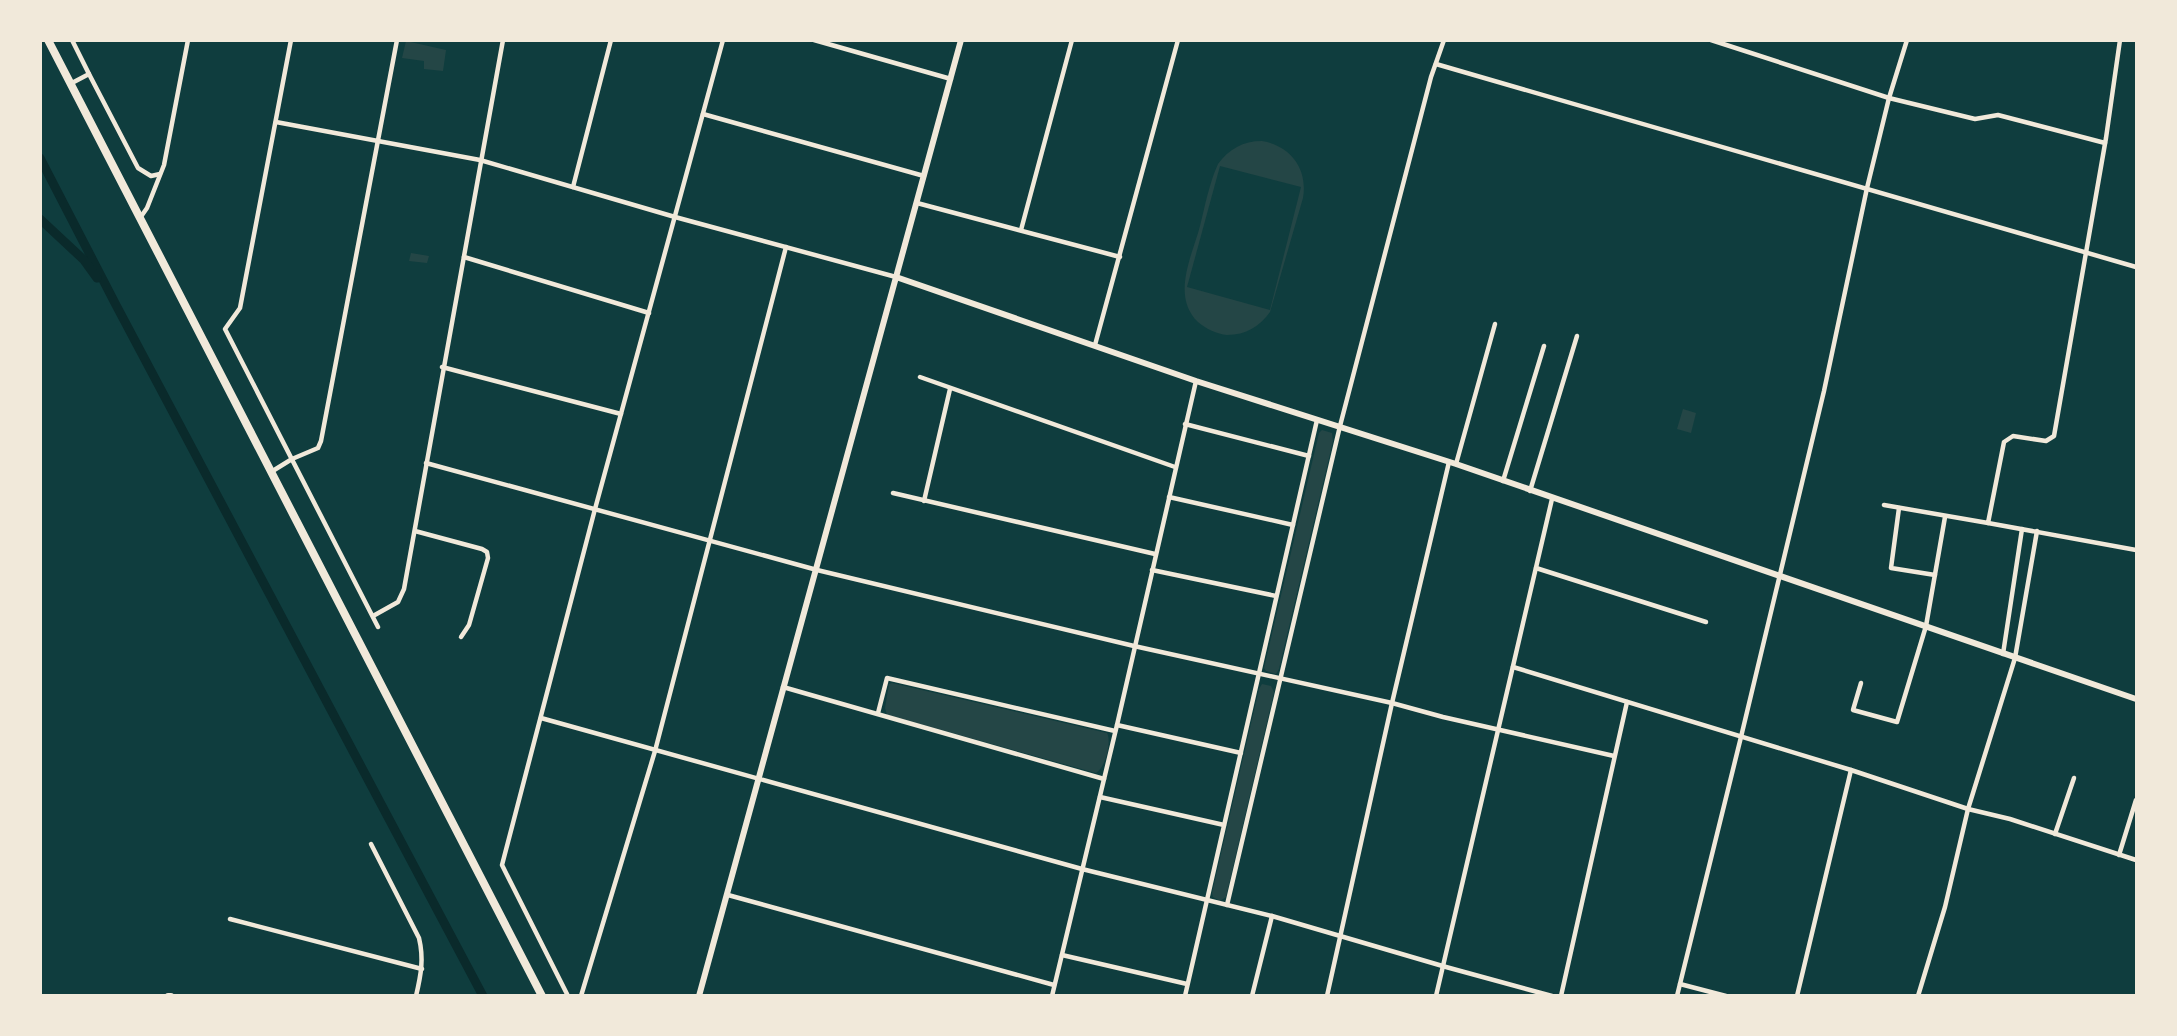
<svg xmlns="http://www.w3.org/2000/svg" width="2177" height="1036" font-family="'Source Serif 4',serif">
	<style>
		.green { fill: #244646; fill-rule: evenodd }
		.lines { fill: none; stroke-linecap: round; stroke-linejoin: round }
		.canal { stroke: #0a2a2b; stroke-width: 9 }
		.minor { stroke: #f1e9da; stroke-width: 4.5 }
		.tertiary { stroke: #f1e9da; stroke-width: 6 }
		.primary { stroke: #f1e9da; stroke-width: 8 }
	</style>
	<rect width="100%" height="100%" fill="#0f3d3e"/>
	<g class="green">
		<polygon points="406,41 446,50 443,71 424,69 424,61 402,58"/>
		<path d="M1262,141C1291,146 1308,169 1303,198L1270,312C1260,326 1246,335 1227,335C1217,334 1206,329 1198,322C1171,296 1192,256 1200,226C1205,206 1209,184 1218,164C1229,149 1243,141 1262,141ZM1220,166L1301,187L1270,310L1187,287Z"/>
		<polygon points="411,253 429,256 427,263 409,261"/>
		<polygon points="1683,409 1696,413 1691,433 1677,429"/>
		<polygon points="1322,430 1332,433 1333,441 1279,669 1276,674 1266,671 1264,668 1319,433"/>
		<path d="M892,683L1107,733C1112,742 1105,768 1096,773L887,715L885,708L889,684Z"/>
		<polygon points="1262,684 1271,686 1274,692 1226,897 1220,901 1213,897 1212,893 1259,689"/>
	</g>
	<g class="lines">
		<g class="canal">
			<polyline points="40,158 116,305 483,996"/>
			<polyline points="40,219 84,260 97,278"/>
		</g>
		<g class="minor">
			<polyline points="291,40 240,308 225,329 378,627"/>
			<polyline points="814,40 951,79"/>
			<polyline points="1711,40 1889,98 1975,119 1998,115 2105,143"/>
			<polyline points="1436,64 2136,267"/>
			<polyline points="89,74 138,168 151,176 160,174"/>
			<polyline points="70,84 89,74 72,40"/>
			<polyline points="703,114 924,176"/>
			<polyline points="276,122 480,160 675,217 896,277"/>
			<polyline points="573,187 611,40"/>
			<polyline points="917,203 1120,257"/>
			<polyline points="140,218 147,208 164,165 188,40"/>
			<polyline points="1021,230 1072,40"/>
			<polyline points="464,257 649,313"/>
			<polyline points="1095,345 1178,40"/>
			<polyline points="442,367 621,414"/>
			<polyline points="920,377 1175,467"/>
			<polyline points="1185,424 1309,456"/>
			<polyline points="426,463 817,570 1134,646 1392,703 1443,717 1614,756"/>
			<polyline points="1456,464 1495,324"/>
			<polyline points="271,472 292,459 318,448 321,441 397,40"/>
			<polyline points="1503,481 1544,346"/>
			<polyline points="1530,491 1577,336"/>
			<polyline points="893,493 1155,554"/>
			<polyline points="1169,497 1293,525"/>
			<polyline points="924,501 950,389"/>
			<polyline points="1884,505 1988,523 2004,442 2013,436 2046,441 2054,436 2106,138 2120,40"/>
			<polyline points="1899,508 1891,568 1935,575"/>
			<polyline points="1988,523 2136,550"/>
			<polyline points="415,531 482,549 487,552 488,558 469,625 461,637"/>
			<polyline points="1536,568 1706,622"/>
			<polyline points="1152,570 1276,596"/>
			<polyline points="373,616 398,602 404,589 503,40"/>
			<polyline points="2003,654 2022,529"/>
			<polyline points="1513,667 1851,770 1968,809 2010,819 2136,860"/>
			<polyline points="1861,683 1853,710 1897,722 1926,626 1945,517"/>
			<polyline points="783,687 1104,779"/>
			<polyline points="878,713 887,678 1115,731"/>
			<polyline points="541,718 1082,869 1272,916 1446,967 1552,996"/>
			<polyline points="1117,725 1241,753"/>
			<polyline points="1100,797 1224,825"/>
			<polyline points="2055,834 2074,778"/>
			<path d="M371,844L419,938C424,959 421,975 416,996"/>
			<polyline points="2119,855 2136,800"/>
			<polyline points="728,895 1054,985"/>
			<polyline points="1227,905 1340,426 1431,77 1444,40"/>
			<polyline points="230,919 422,969"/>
			<polyline points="1062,955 1187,984"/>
			<polyline points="1680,984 1726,996"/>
			<polyline points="568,996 502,865 595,509 723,40"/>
			<polyline points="581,996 655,751 786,247"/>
			<polyline points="1052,996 1117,725 1196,381"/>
			<polyline points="1185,996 1317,420"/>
			<polyline points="1252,996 1272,916"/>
			<polyline points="1327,996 1392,703 1449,462"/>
			<polyline points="1436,996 1552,499"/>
			<polyline points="1561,996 1627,702"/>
			<polyline points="1677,996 1741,737 1824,391 1867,188 1889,98 1907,40"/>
			<polyline points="1797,996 1851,770"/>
			<polyline points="1918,996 1945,907 1968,809 2015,658 2037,531"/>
		</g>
		<g class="tertiary">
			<polyline points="896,277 1196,381 1456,464 2136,699"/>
			<polyline points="168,996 171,996"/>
			<polyline points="699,996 961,40"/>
		</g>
		<polyline class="primary" points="48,40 542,996"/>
	</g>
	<rect width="2177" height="1036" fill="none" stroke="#f1e9da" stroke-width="84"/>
</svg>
